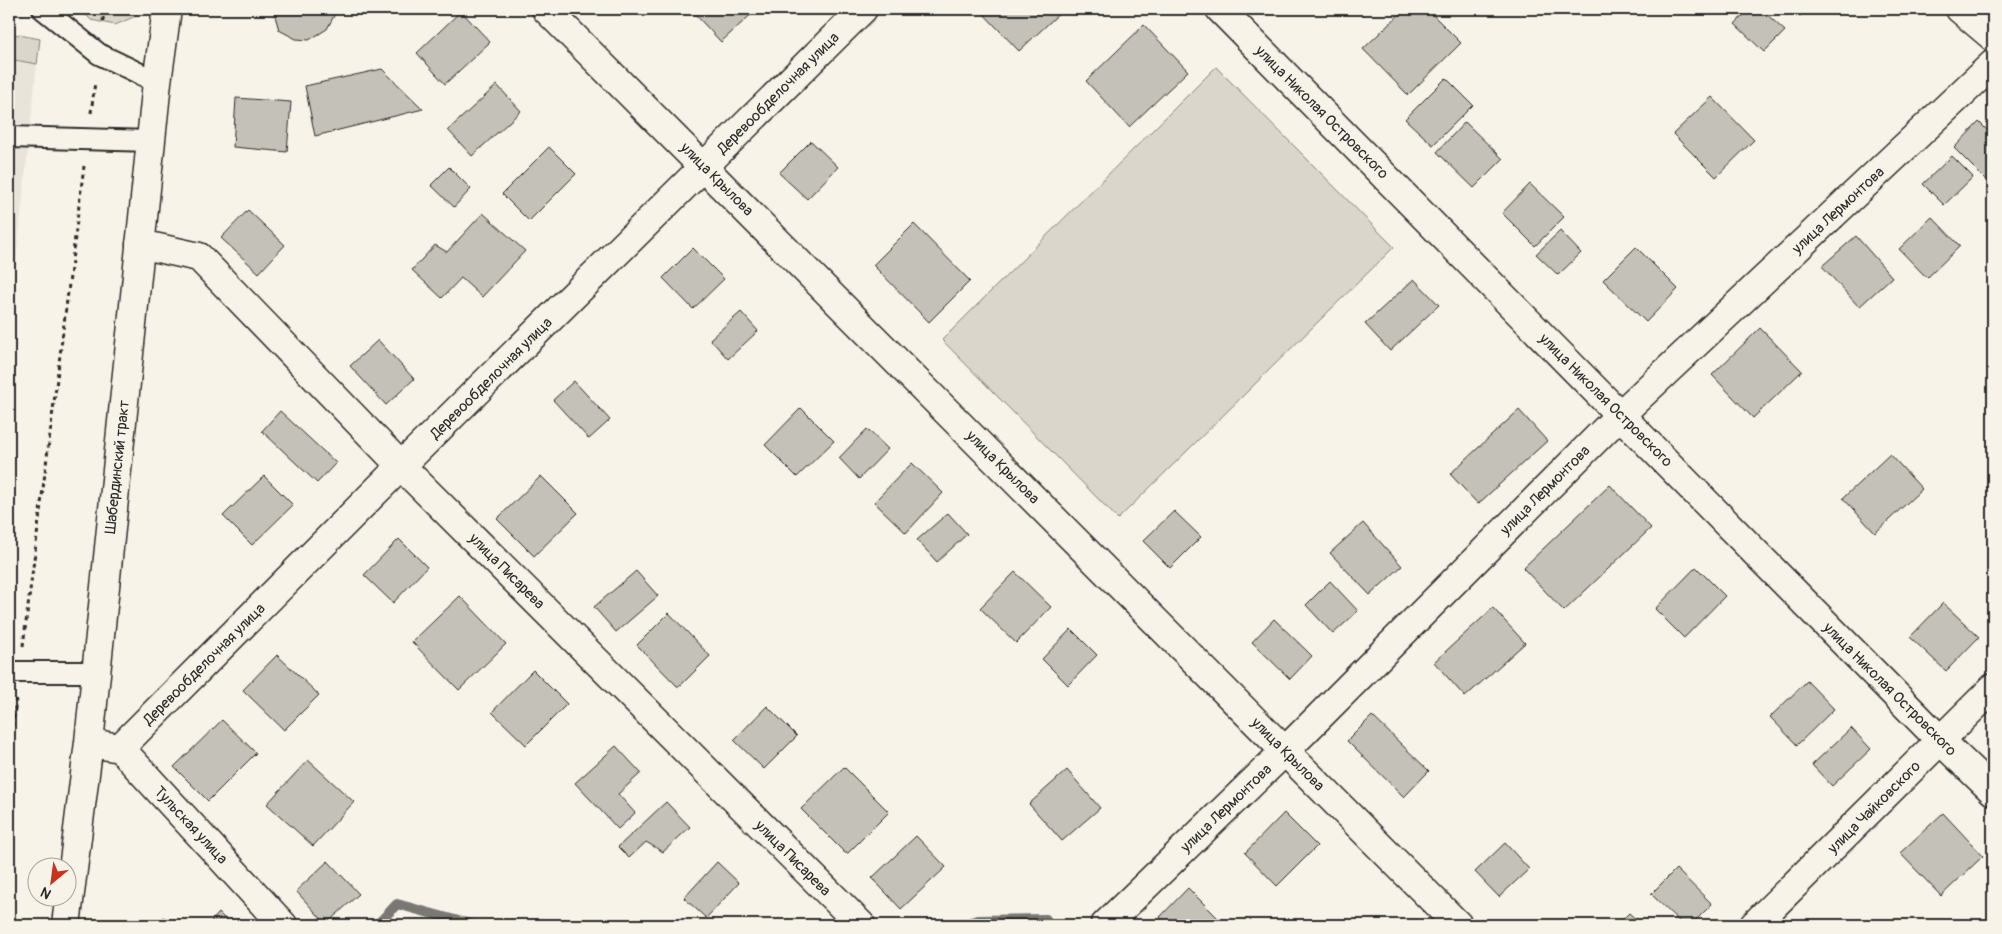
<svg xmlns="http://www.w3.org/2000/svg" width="2002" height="934" font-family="Pangolin,sans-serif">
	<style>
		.built { fill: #e8e4da }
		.green { fill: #dad6cc; stroke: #82807c }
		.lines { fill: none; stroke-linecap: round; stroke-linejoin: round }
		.stream { stroke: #7a7874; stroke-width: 10 }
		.building { fill: #c4c1b9; stroke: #2b2b2b }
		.lane-casing { stroke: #2b2b2b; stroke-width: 24 }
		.street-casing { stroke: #2b2b2b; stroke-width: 31 }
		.secondary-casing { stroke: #2b2b2b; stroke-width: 31 }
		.path { stroke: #2b2b2b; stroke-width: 3; stroke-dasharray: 4 4; stroke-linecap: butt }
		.lane { stroke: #f7f3e8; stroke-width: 20 }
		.street { stroke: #f7f3e8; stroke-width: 28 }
		.secondary { stroke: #f7f3e8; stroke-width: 28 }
		.labels { text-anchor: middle; stroke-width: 4; stroke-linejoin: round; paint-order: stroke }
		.street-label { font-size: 15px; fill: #2b2b2b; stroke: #f7f3e8 }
	</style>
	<rect width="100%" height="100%" fill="#f7f3e8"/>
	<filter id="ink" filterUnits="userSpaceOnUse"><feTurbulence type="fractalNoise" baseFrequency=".02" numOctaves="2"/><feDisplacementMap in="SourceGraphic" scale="10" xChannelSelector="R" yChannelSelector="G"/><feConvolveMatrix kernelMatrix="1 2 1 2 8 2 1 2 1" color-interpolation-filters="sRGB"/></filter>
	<g filter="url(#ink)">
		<polygon class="built" points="9,59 37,64 9,328"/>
		<g class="green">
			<polygon points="80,9 137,9 136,16 115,25 91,20"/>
			<polygon points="9,33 40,39 37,64 9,59"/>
			<polygon points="1216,67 1394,247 1118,519 942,340"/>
		</g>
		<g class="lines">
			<g class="stream">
				<polyline points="377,925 397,904 473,925"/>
				<polyline points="960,925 978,920 1046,919"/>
			</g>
		</g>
		<g class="building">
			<polygon points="273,9 336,9 336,12 327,29 309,40 296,39 279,30"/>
			<polygon points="636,9 652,9 644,17"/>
			<polygon points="696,9 757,9 721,42 693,12"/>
			<polygon points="979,9 1064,9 1019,51"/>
			<polygon points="1405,9 1427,9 1461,43 1408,95 1363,49"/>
			<polygon points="1749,9 1761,9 1785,31 1764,52 1735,24"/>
			<polygon points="1794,9 1807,9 1800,16"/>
			<polygon points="461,11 490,42 445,84 417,53"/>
			<polygon points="1144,25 1188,71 1129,127 1086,81"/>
			<polygon points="382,69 423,109 315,136 305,86"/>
			<polygon points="1446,78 1473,105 1433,145 1405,119"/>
			<polygon points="497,85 521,111 472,156 448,130"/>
			<polygon points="1712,97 1754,140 1716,177 1673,134"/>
			<polygon points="236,98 291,102 287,152 233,147"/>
			<polygon points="1465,122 1503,159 1474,188 1437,152"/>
			<polygon points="1979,122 1993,136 1993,187 1954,148"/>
			<polygon points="811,141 838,167 807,199 779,173"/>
			<polygon points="549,147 576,174 529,221 502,194"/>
			<polygon points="1952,156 1973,177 1944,205 1923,184"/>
			<polygon points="449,167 471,189 454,207 431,185"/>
			<polygon points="1530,184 1564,217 1535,246 1502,213"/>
			<polygon points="248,210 285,245 259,273 221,238"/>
			<polygon points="483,213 525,251 482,297 461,278 442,298 412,270 435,245 447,252"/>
			<polygon points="1932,217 1960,246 1927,278 1899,249"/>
			<polygon points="914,224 970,281 929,322 873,265"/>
			<polygon points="1560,231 1581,253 1558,275 1536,254"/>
			<polygon points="1856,236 1892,277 1859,307 1822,266"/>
			<polygon points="1636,247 1678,289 1646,322 1603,280"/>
			<polygon points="693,248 724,279 693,309 663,278"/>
			<polygon points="1414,279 1439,305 1390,351 1365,324"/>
			<polygon points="741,312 758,331 728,359 710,339"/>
			<polygon points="1760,328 1802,371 1753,418 1712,375"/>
			<polygon points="378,340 414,379 386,405 350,366"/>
			<polygon points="574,381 610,420 589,439 553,400"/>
			<polygon points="801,408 834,441 797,477 765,445"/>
			<polygon points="1519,410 1547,441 1478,504 1450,474"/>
			<polygon points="280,411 336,463 317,483 262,431"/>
			<polygon points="867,429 888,449 859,479 839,458"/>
			<polygon points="1890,454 1922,489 1875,533 1843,498"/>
			<polygon points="912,463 943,493 906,533 874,502"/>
			<polygon points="264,476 293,505 252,545 223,516"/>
			<polygon points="541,476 578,513 534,556 497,519"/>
			<polygon points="1610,485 1651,528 1564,611 1523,568"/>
			<polygon points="1174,511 1201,537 1170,568 1143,541"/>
			<polygon points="948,513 967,534 937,562 917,540"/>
			<polygon points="1363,523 1402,566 1370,595 1330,553"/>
			<polygon points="399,539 427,567 393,603 364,575"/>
			<polygon points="1696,567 1725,596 1684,638 1655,609"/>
			<polygon points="636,571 658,596 616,632 594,607"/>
			<polygon points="1015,572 1051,607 1016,643 980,608"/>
			<polygon points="1330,581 1358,611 1333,634 1306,605"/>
			<polygon points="460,596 506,644 459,690 412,642"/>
			<polygon points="1943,603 1979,637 1946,671 1910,637"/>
			<polygon points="1493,608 1525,643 1465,697 1434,662"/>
			<polygon points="669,613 710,656 680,686 677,686 637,645"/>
			<polygon points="1274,619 1312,656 1290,679 1252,642"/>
			<polygon points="1071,629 1097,655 1068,685 1042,659"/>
			<polygon points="277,655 319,695 284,730 243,690"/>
			<polygon points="533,670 567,704 526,745 492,712"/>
			<polygon points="1807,681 1834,709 1797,745 1770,717"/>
			<polygon points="767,706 797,736 764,769 734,740"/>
			<polygon points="1372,716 1429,771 1404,797 1347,741"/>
			<polygon points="222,720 256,753 208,801 174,767"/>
			<polygon points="1851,728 1871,749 1832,786 1812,765"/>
			<polygon points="616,746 641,773 618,794 635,813 618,829 575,783"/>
			<polygon points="308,760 354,802 313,846 267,804"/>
			<polygon points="844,767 889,812 848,853 845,853 801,809"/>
			<polygon points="1067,770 1100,808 1062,841 1029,804"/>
			<polygon points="666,802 690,827 663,852 646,842 629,858 618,847"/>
			<polygon points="1284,813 1317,846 1277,886 1245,853"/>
			<polygon points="1943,813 1983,856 1941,896 1900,853"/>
			<polygon points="916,836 946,867 901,909 872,878"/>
			<polygon points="1505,843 1529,869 1499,897 1475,872"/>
			<polygon points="328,861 359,894 326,924 296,891"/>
			<polygon points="717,862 739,883 706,918 684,898"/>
			<polygon points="1676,869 1712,904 1691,925 1683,925 1651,894"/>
			<polygon points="1188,888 1225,925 1168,925 1160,917"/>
			<polygon points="219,913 231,925 208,925"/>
			<polygon points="1629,913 1642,925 1617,925"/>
			<polygon points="164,917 172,925 155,925"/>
		</g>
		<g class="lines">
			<g class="lane-casing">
				<g id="lane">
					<polyline points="43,9 99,54 157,82"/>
					<polyline points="9,137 151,141"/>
					<polyline points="9,672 96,672"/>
				</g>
			</g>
			<g class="street-casing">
				<g id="street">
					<polyline points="546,9 1458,925"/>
					<polyline points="1220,9 1941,741 1993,791"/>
					<polyline points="1960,9 1993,37"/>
					<polyline points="140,244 199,257 401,466 861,925"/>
					<polyline points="102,745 120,748 283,925"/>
					<polyline points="120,748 401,466 863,9"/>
					<polyline points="1105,925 1285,751 1620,415 1993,64"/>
					<polyline points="1754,925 1993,688"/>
				</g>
			</g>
			<g class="secondary-casing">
				<polyline id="secondary" points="66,925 89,742 157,82 167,9"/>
			</g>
			<g class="path">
				<polyline points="103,21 104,9"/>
				<polyline points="91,113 95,82"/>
				<polyline points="23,646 84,166"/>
				<polyline points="9,758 16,699"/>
			</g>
			<use href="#lane" class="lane"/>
			<use href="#street" class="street"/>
			<use href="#secondary" class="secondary"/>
		</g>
	</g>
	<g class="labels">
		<g class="street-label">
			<text transform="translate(778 93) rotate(-45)" y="5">Деревообделочная улица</text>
			<text transform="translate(1322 112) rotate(45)" y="5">улица Николая Островского</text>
			<text transform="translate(717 179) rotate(45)" y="5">улица Крылова</text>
			<text transform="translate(1838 210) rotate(-43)" y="5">улица Лермонтова</text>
			<text transform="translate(491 378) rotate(-45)" y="5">Деревообделочная улица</text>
			<text transform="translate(1606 400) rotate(45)" y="5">улица Николая Островского</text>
			<text transform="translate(117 467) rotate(-84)" y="5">Шабердинский тракт</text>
			<text transform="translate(1003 467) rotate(45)" y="5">улица Крылова</text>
			<text transform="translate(1545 490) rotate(-45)" y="5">улица Лермонтова</text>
			<text transform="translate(507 571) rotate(45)" y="5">улица Писарева</text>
			<text transform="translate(204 664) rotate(-45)" y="5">Деревообделочная улица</text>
			<text transform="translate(1890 689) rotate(45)" y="5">улица Николая Островского</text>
			<text transform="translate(1288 754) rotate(45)" y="5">улица Крылова</text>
			<text transform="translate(1874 807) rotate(-45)" y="5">улица Чайковского</text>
			<text transform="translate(1226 808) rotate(-44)" y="5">улица Лермонтова</text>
			<text transform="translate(191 825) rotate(47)" y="5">Тульская улица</text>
			<text transform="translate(793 858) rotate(45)" y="5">улица Писарева</text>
		</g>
	</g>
	<rect width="2002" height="934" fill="none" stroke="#f7f3e8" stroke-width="30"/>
	<rect x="15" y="15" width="1972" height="904" fill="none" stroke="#2b2b2b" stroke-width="2" filter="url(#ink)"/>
	<g transform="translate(52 882) rotate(209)"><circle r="24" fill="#f7f3e8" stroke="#a5a39c"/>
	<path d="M0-4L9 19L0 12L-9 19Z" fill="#c8321e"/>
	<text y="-8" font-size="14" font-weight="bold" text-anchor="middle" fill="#2b2b2b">N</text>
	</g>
</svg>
